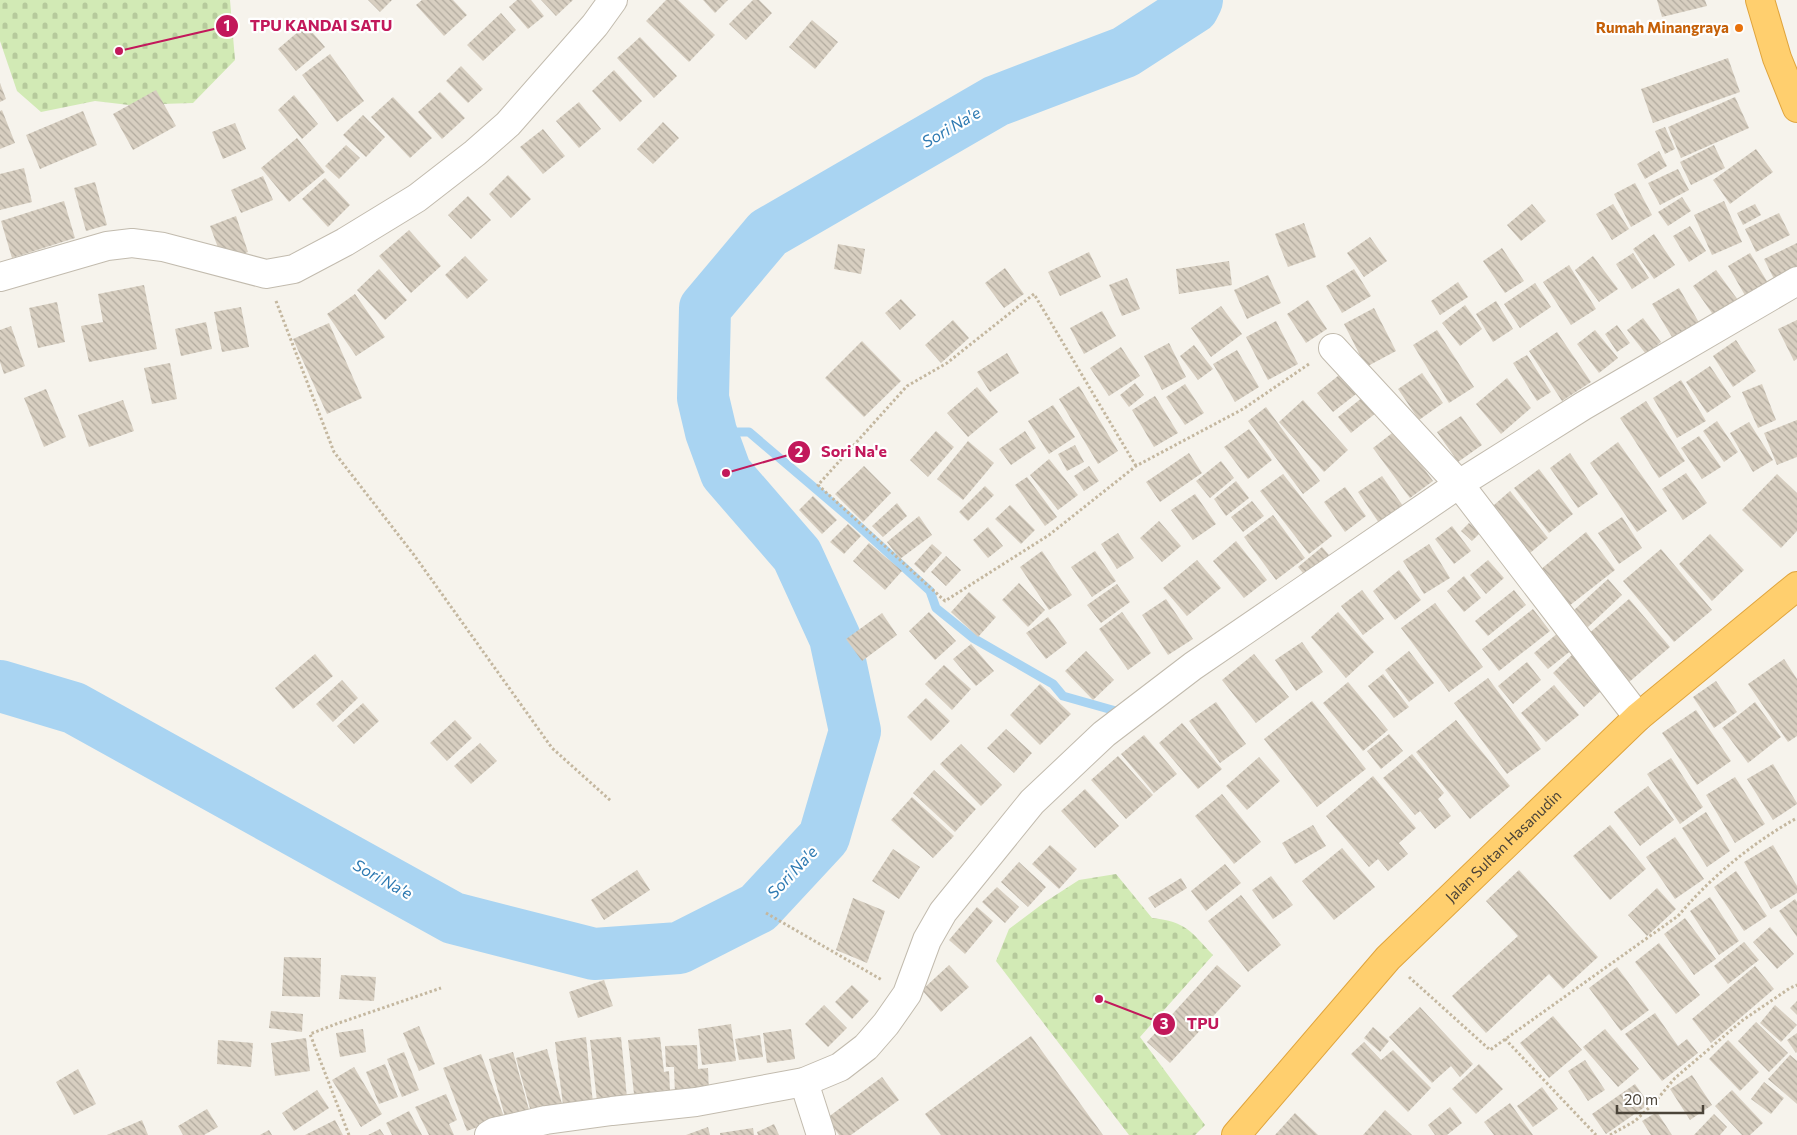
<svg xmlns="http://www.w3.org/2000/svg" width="1797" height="1135" font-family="Commissioner,sans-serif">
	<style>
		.cemetery { fill: url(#cemetery-stones) }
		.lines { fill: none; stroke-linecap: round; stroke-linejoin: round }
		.stream { stroke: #a9d4f2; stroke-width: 9 }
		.river { stroke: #a9d4f2; stroke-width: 52 }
		.building { fill: url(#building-back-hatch) }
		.minor-casing { stroke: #c2bbae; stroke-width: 30 }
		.highway-casing { stroke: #e0a43c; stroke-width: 30 }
		.path { stroke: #c4b79f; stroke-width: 3; stroke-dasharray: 2.5 2.5; stroke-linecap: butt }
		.minor { stroke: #fff; stroke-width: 28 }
		.highway { stroke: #ffcf6e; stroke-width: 28 }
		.food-dot { fill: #e8710a; stroke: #fff; stroke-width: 2 }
		.labels { text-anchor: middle; stroke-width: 4.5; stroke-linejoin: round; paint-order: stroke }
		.food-label { font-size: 15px; font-weight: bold; fill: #c56008; stroke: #fff; text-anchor: end }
		.street-label { font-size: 15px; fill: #4b4439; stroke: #fff }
		.water-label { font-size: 16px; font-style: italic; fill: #2e7ab2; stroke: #fff }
		.leader { fill: none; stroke: #c2185b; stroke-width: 2 }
		.callout-dot { fill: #c2185b; stroke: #fff; stroke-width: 2 }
		.mark-label { font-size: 15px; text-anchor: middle; font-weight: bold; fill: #fff }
		.callout-label { font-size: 16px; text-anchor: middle; font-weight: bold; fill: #c2185b; stroke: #fff; stroke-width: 4.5; stroke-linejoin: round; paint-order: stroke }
	</style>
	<defs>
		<pattern id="cemetery-stones" width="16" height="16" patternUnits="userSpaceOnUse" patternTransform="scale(1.25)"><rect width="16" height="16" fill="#d2eab5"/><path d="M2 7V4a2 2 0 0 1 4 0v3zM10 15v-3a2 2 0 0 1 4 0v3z" fill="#b6ca9c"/></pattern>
		<pattern id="building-back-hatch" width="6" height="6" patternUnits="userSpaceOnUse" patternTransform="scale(1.25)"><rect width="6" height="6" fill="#d8cfc1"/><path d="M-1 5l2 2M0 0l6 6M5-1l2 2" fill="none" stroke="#b1aa9e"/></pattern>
	</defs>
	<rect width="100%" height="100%" fill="#f6f3ec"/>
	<g class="cemetery">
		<polygon points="0,0 230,0 235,60 193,103 129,105 95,101 41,112 17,91 0,41"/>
		<path d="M1116,874L1152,918C1187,922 1190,931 1213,955L1140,1037L1205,1125L1195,1135H1129L996,961L1009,929L1045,902L1079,880Z"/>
	</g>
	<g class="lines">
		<polyline class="stream" points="711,432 749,432 850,518 930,591 936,608 973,638 1053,684 1063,696 1123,713"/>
		<polyline class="river" points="0,686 74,708 453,918 594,954 679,948 758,908 824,837 855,731 835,638 797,555 726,473 711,432 703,398 705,308 768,233 996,101 1125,52 1193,8 1197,0"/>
	</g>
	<g class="building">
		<polygon points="368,0 392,0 380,12"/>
		<polygon points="422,0 453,0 467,15 444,36 416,5"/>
		<polygon points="517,0 531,0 544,16 528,29 509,7"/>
		<polygon points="541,0 573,0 556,16"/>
		<polygon points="666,0 678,0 715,35 689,62 646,21"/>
		<polygon points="703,0 728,0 715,13"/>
		<polygon points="753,0 759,0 772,13 746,40 729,24"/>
		<polygon points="1657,0 1705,0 1707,6 1662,17"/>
		<polygon points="501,13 516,30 483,61 467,45"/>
		<polygon points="812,20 838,42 815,69 789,47"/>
		<polygon points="306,25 325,47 296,71 278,49"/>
		<polygon points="640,37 677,76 654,98 617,58"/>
		<polygon points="330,54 364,101 337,122 302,75"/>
		<polygon points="1728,58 1740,92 1653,123 1641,89"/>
		<polygon points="461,66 483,89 468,103 446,81"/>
		<polygon points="614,70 642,101 620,122 592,91"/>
		<polygon points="0,83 6,99 0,102"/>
		<polygon points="156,90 176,126 133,150 113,114"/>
		<polygon points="440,92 465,118 442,139 418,112"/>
		<polygon points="294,95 318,124 302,139 278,110"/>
		<polygon points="393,97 432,138 410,158 371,117"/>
		<polygon points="1735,97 1749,128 1681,158 1668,127"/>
		<polygon points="579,102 601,129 579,148 556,121"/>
		<polygon points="2,110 15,143 0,149 0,111"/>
		<polygon points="83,111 97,145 40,169 26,135"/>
		<polygon points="363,115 385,137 366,157 343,135"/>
		<polygon points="663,122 679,138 653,164 637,149"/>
		<polygon points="235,123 246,149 223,159 212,132"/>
		<polygon points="1665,127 1675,149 1665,154 1655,131"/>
		<polygon points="543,129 565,156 543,174 520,147"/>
		<polygon points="297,138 325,172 289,202 261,168"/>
		<polygon points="346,145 360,158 339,179 325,166"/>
		<polygon points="1714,145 1725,168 1691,185 1680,162"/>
		<polygon points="1756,149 1773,172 1730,204 1713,180"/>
		<polygon points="1659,151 1667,166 1645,179 1637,164"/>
		<polygon points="24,168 32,202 0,210 0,174"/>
		<polygon points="1678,169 1689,190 1660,205 1648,183"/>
		<polygon points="508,175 531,199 511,218 489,194"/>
		<polygon points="263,176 273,200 241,213 231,190"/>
		<polygon points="325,178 350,205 328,227 302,199"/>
		<polygon points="95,182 107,225 86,231 74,188"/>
		<polygon points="1635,183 1652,215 1631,227 1614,194"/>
		<polygon points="468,196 491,220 471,239 448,215"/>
		<polygon points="1682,197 1691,211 1668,226 1658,212"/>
		<polygon points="64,201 75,238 12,258 1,221"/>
		<polygon points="1724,201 1742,242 1712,255 1694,215"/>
		<polygon points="1532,204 1546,221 1521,241 1507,225"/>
		<polygon points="1613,204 1629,229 1612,240 1596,214"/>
		<polygon points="1755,204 1761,215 1743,225 1737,213"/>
		<polygon points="1779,213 1790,235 1756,252 1745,229"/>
		<polygon points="236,216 248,252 223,261 210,226"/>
		<polygon points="1304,223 1316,257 1288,267 1275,234"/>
		<polygon points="1690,226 1706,251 1689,262 1673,236"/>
		<polygon points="409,230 441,266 411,293 379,256"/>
		<polygon points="1654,234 1675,265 1654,279 1633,249"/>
		<polygon points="1370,237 1387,261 1364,277 1347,253"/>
		<polygon points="1797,243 1797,271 1775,281 1764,259"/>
		<polygon points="838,244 865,249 861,274 834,269"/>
		<polygon points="1502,248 1524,281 1505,293 1483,261"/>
		<polygon points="1089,252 1101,277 1060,296 1048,272"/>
		<polygon points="1633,253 1649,278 1632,289 1616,264"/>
		<polygon points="1750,253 1768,283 1746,297 1728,266"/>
		<polygon points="465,256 488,280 467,299 445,275"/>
		<polygon points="1593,256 1618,289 1599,302 1575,270"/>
		<polygon points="1229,261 1232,285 1179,294 1176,269"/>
		<polygon points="1569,265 1596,309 1571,325 1543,282"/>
		<polygon points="1005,268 1024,294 1004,308 985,283"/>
		<polygon points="379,269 407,300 385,320 357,290"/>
		<polygon points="1354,269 1371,296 1342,313 1326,286"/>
		<polygon points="1716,270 1738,300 1714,316 1693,286"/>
		<polygon points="1268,275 1281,303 1247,319 1234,290"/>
		<polygon points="1127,278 1140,309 1122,316 1109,285"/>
		<polygon points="1458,282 1468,297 1440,315 1431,301"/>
		<polygon points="1535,283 1551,307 1520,328 1504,304"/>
		<polygon points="144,285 157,349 89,362 81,326 103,322 98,294"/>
		<polygon points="1679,288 1701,326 1675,342 1652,304"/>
		<polygon points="355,294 385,337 356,356 327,314"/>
		<polygon points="901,299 916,315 900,330 885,313"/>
		<polygon points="1308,300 1327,329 1306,343 1287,314"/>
		<polygon points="1496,301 1513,329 1493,342 1476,314"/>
		<polygon points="57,302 65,342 38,348 29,308"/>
		<polygon points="1465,305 1482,329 1460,346 1442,323"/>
		<polygon points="1221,306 1242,334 1211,357 1191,328"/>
		<polygon points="241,307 249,347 222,352 214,312"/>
		<polygon points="1374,308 1396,351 1366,367 1344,324"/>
		<polygon points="1102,311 1116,336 1084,354 1070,328"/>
		<polygon points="1643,318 1661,342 1646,354 1627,330"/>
		<polygon points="953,320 969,338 941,363 925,345"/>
		<polygon points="1797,320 1797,359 1794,361 1778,329"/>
		<polygon points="1276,321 1298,364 1268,380 1246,337"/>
		<polygon points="206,322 212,349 181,356 175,329"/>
		<polygon points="329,323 362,398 327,414 293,339"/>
		<polygon points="1617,325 1630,343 1617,352 1605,334"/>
		<polygon points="11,326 25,366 4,374 0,362 0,330"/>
		<polygon points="1437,330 1474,387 1449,403 1413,345"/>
		<polygon points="1595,330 1618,358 1599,373 1577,344"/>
		<polygon points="1557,332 1591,382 1562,401 1529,351"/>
		<polygon points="1736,340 1756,371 1733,387 1713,356"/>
		<polygon points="862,341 901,381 864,417 825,378"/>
		<polygon points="1169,343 1186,377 1162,390 1144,356"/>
		<polygon points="1194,345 1213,369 1198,380 1180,356"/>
		<polygon points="1121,347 1140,376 1109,396 1090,368"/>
		<polygon points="1237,350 1259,387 1235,402 1213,364"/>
		<polygon points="1007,353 1019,373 990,392 977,372"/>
		<polygon points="1527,355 1551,392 1537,401 1513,363"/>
		<polygon points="170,363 177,399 152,404 144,368"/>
		<polygon points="1710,366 1731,397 1707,413 1686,382"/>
		<polygon points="1344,371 1360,391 1333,412 1317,393"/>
		<polygon points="1422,373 1443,403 1419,420 1398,389"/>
		<polygon points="1507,378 1531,408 1501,434 1476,404"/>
		<polygon points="1681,380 1706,421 1677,438 1653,398"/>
		<polygon points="1135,383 1144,395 1129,407 1120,395"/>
		<polygon points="1185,384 1204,413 1185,425 1166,397"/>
		<polygon points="1762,384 1776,420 1758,428 1742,392"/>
		<polygon points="1079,386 1118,451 1098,464 1059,399"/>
		<polygon points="977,387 998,412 968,437 947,413"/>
		<polygon points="46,389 66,437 44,447 24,398"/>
		<polygon points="1155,396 1178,433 1154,447 1132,410"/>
		<polygon points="1363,397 1376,413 1351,433 1338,417"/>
		<polygon points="123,400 134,431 89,447 78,415"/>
		<polygon points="1303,400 1348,450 1324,472 1279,422"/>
		<polygon points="1646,401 1685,461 1659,478 1620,418"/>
		<polygon points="1053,405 1075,437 1049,454 1028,421"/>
		<polygon points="1266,407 1320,481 1303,494 1248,421"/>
		<polygon points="1461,416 1482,445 1458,462 1437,432"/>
		<polygon points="1797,420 1797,457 1777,465 1764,433"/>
		<polygon points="1717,421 1738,452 1724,462 1703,431"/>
		<polygon points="1749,422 1773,460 1753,472 1730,433"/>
		<polygon points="1249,429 1272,460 1248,479 1224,447"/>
		<polygon points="1396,430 1433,481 1410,498 1373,448"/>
		<polygon points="936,431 954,447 928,477 910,460"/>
		<polygon points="1025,431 1036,448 1011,465 999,449"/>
		<polygon points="1699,436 1721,467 1702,479 1681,448"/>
		<polygon points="968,441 994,463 963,500 937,479"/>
		<polygon points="1618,442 1667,511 1637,532 1590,463"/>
		<polygon points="1075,445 1084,462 1067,471 1058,454"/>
		<polygon points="1189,453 1202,473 1160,502 1146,482"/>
		<polygon points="1570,453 1598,494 1578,508 1550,468"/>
		<polygon points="1049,459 1078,495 1058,510 1030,475"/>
		<polygon points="1221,461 1234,478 1210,498 1196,481"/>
		<polygon points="864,466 891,493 863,522 835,494"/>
		<polygon points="1089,466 1099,481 1084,491 1074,476"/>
		<polygon points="1539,469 1573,514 1549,533 1514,488"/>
		<polygon points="1686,473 1707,503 1683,520 1662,489"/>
		<polygon points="1283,474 1332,536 1309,554 1260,491"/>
		<polygon points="1777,474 1797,493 1797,531 1781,548 1742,510"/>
		<polygon points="1382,476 1403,506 1379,523 1358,492"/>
		<polygon points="1027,477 1057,517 1045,526 1015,485"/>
		<polygon points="1236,481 1249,498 1226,516 1214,499"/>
		<polygon points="985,486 994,495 968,521 959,512"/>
		<polygon points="1345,487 1366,516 1345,532 1324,502"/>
		<polygon points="1510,491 1548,538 1524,558 1486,512"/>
		<polygon points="1195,494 1216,524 1193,540 1171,510"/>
		<polygon points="813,496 837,520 822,534 799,510"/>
		<polygon points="1252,501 1264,516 1243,532 1231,517"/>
		<polygon points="897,503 907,516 883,537 872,526"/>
		<polygon points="1010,505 1035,530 1021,544 995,519"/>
		<polygon points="1273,515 1305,558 1276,580 1244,537"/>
		<polygon points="919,516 932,535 900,559 887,542"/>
		<polygon points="1622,517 1642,548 1619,564 1598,533"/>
		<polygon points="1159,521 1181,546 1162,562 1140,538"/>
		<polygon points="1469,523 1480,533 1472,541 1461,531"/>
		<polygon points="848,524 861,536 844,554 830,542"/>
		<polygon points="1452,526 1471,551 1454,564 1435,539"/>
		<polygon points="988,527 1003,546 988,558 973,540"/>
		<polygon points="1586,532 1615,570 1569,606 1540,570"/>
		<polygon points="1118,533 1134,558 1117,569 1101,544"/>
		<polygon points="1710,534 1744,570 1712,601 1679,564"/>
		<polygon points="1236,541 1267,580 1244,598 1213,561"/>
		<polygon points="869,543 902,571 885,590 853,561"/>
		<polygon points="932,544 942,553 924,573 914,564"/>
		<polygon points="1429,544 1450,578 1424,594 1403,561"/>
		<polygon points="1322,547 1336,563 1311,583 1298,567"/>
		<polygon points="1661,549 1712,610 1674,642 1623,581"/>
		<polygon points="1042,551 1072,595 1049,610 1020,567"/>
		<polygon points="1095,551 1116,581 1092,597 1071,567"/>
		<polygon points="946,556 961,570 946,586 931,572"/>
		<polygon points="1197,560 1221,588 1187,616 1163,588"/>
		<polygon points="1488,560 1504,578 1486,594 1470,575"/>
		<polygon points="1399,570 1421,600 1395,620 1373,591"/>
		<polygon points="1464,576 1481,598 1464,612 1447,591"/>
		<polygon points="1608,579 1622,595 1588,627 1573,611"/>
		<polygon points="1019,583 1045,610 1028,627 1002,600"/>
		<polygon points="1117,584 1130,602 1101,623 1087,605"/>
		<polygon points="1362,590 1384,619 1363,635 1341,606"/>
		<polygon points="1514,590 1526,605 1488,636 1475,621"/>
		<polygon points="969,592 996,617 978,637 951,612"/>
		<polygon points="1166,599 1193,639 1168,655 1142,615"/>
		<polygon points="1629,599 1670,647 1628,683 1587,635"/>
		<polygon points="1435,603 1483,667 1449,692 1401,628"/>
		<polygon points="1533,609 1550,631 1499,671 1482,649"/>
		<polygon points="929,612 956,641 935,660 909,631"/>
		<polygon points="1122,612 1151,653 1128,670 1099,629"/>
		<polygon points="1338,612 1374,652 1346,678 1311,637"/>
		<polygon points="882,613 897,635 862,661 846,639"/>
		<polygon points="1048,617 1067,643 1046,659 1026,633"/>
		<polygon points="1559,632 1573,649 1548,669 1534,653"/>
		<polygon points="1302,642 1323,672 1296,691 1275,660"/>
		<polygon points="971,644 994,671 976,686 953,659"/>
		<polygon points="1086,651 1114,680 1093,700 1065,671"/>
		<polygon points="1409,651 1434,683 1409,702 1385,670"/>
		<polygon points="315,654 333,676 293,709 275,688"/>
		<polygon points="1254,654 1289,697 1256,723 1222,680"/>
		<polygon points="1573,654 1604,688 1584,707 1553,673"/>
		<polygon points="1784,659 1797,679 1797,736 1788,742 1748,684"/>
		<polygon points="1527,662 1541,680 1513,704 1498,686"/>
		<polygon points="944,665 971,689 952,710 925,684"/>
		<polygon points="1383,674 1409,707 1394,718 1368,686"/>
		<polygon points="1488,678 1541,749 1507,774 1454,703"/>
		<polygon points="342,680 358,698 333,722 316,704"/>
		<polygon points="1716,681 1737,712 1714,728 1693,697"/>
		<polygon points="1348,682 1388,730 1363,751 1323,703"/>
		<polygon points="1040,684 1071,714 1040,745 1010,715"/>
		<polygon points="1554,685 1579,715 1546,742 1521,713"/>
		<polygon points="926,698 950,721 931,741 907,717"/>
		<polygon points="1312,701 1366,769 1317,807 1264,739"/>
		<polygon points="1216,702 1246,744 1220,763 1189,721"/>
		<polygon points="1755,702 1781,737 1748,763 1722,728"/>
		<polygon points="363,703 379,721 354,744 337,726"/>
		<polygon points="1696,710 1731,761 1697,785 1662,733"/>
		<polygon points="455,720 472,738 447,761 430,743"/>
		<polygon points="1456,720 1510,786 1470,819 1416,752"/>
		<polygon points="1182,723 1222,769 1198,789 1159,743"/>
		<polygon points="1006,729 1032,753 1014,773 987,748"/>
		<polygon points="1389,734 1403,751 1381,769 1367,751"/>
		<polygon points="1144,735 1177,774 1154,793 1121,754"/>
		<polygon points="480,743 497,761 471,784 454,766"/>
		<polygon points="961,744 1002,785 981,806 940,764"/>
		<polygon points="1412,754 1444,793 1438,799 1451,816 1435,829 1420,811 1415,815 1383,778"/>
		<polygon points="1118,756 1153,795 1126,819 1091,780"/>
		<polygon points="1259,757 1280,781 1247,810 1226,786"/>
		<polygon points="1671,758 1703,807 1680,824 1647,774"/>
		<polygon points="1773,764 1797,803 1797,804 1773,820 1747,779"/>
		<polygon points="934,770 976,809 955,832 913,793"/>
		<polygon points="1373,776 1416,828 1399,843 1408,854 1388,871 1378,859 1369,867 1326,816"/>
		<polygon points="1735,777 1765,824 1735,843 1706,795"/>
		<polygon points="1648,786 1674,820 1640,846 1614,812"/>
		<polygon points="1085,789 1119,826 1095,848 1061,811"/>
		<polygon points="1222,794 1261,842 1234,864 1195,816"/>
		<polygon points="912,797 954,836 933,858 891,820"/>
		<polygon points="1706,812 1730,851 1707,867 1682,828"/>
		<polygon points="1313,825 1326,846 1295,864 1282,843"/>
		<polygon points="1610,825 1646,869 1610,900 1573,856"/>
		<polygon points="1675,837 1704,879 1675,899 1646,857"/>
		<polygon points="1050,845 1077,869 1059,889 1032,864"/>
		<polygon points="1773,845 1797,886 1797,893 1771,909 1744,862"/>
		<polygon points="1342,848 1375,887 1334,920 1302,881"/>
		<polygon points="893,849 920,867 899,899 872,881"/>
		<polygon points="1019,862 1046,887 1028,907 1001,882"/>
		<polygon points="1225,864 1241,883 1206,911 1191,891"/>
		<polygon points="637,870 650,890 604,920 591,900"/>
		<polygon points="1519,870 1598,957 1563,989 1549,974 1486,1033 1452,996 1518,936 1486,901"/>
		<polygon points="1736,871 1767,916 1744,931 1714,887"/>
		<polygon points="1271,876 1293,905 1273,919 1252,890"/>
		<polygon points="1181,878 1187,888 1155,908 1148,898"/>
		<polygon points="997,887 1019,907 1005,923 982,902"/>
		<polygon points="1657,888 1676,909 1647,936 1628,915"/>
		<polygon points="1241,895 1281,945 1248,972 1208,921"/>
		<polygon points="1710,897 1739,941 1719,955 1690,911"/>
		<polygon points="853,898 885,911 867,963 836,950"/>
		<polygon points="1795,899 1797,902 1797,937 1779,911"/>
		<polygon points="977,907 993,921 965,954 949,940"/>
		<polygon points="1685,918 1716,959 1694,975 1664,934"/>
		<polygon points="1770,927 1794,954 1777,969 1753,942"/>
		<polygon points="1744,942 1759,960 1728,984 1714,966"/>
		<polygon points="1659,943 1700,995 1676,1014 1635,962"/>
		<polygon points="284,957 321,958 320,997 282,996"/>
		<polygon points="949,965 969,987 941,1012 922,990"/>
		<polygon points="1217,965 1241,986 1170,1063 1147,1042"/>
		<polygon points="1755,966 1774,989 1711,1043 1692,1019"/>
		<polygon points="1617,967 1649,1010 1621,1031 1589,988"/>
		<polygon points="341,975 376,977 374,1001 339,999"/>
		<polygon points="604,980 613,1006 578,1018 569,992"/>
		<polygon points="852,985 869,1001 852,1019 835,1002"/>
		<polygon points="1797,1001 1797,1015 1790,1008"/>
		<polygon points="824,1005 847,1028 828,1047 805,1024"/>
		<polygon points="1775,1005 1797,1025 1781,1042 1760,1023"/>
		<polygon points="1420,1007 1473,1064 1460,1077 1451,1066 1432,1083 1389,1037"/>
		<polygon points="271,1011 303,1014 302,1032 269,1028"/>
		<polygon points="1655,1013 1678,1046 1687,1039 1698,1053 1662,1081 1625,1034"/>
		<polygon points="1553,1016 1582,1050 1549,1078 1520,1043"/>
		<polygon points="1756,1022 1788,1053 1769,1072 1738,1041"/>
		<polygon points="731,1024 736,1061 702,1065 698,1029"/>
		<polygon points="419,1026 435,1064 419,1071 403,1033"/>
		<polygon points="1373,1027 1389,1041 1380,1052 1364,1038"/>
		<polygon points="363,1029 366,1052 340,1057 336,1033"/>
		<polygon points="791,1029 795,1059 767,1063 763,1033"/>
		<polygon points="1605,1029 1639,1069 1618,1087 1583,1047"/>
		<polygon points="1797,1033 1797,1052 1796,1053 1787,1040"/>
		<polygon points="760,1035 763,1057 739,1060 735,1039"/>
		<polygon points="1031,1036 1103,1135 941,1135 925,1114"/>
		<polygon points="586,1037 593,1103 563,1105 555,1042"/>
		<polygon points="621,1037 627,1098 597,1101 590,1040"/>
		<polygon points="660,1037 664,1072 669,1071 670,1090 634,1094 628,1040"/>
		<polygon points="306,1038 310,1071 275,1076 271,1043"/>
		<polygon points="218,1040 253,1043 251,1067 217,1064"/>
		<polygon points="1728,1040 1759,1072 1740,1091 1709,1059"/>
		<polygon points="1364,1042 1381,1060 1393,1050 1431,1088 1408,1112 1351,1054"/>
		<polygon points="697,1045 698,1069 708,1068 709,1093 675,1095 674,1067 666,1067 665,1046"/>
		<polygon points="547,1049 562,1104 531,1112 516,1058"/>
		<polygon points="404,1052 419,1090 402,1097 387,1059"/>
		<polygon points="513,1052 529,1110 505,1117 489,1059"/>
		<polygon points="481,1054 504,1117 467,1131 443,1068"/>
		<polygon points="1790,1055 1797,1061 1797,1104 1768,1079"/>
		<polygon points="1585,1060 1605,1090 1588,1101 1568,1071"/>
		<polygon points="385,1064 398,1097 379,1104 366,1072"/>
		<polygon points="1479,1064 1503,1089 1476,1114 1452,1089"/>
		<polygon points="354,1067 382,1114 361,1127 332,1080"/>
		<polygon points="78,1069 96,1104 74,1115 56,1082"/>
		<polygon points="1692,1075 1712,1105 1690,1120 1670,1089"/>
		<polygon points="882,1077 899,1100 851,1135 839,1135 827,1118"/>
		<polygon points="1764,1082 1784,1098 1771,1114 1751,1099"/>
		<polygon points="1635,1084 1649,1104 1606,1134 1592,1114"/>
		<polygon points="1542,1087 1558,1109 1533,1127 1517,1106"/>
		<polygon points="317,1090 329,1108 294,1131 282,1113"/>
		<polygon points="1732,1090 1763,1123 1750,1135 1742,1135 1715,1106"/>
		<polygon points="446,1094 457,1120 449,1124 454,1135 429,1135 415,1107"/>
		<polygon points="1510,1103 1533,1135 1494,1135 1484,1122"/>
		<polygon points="1450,1107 1462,1123 1447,1135 1435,1135 1428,1125"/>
		<polygon points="207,1109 218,1127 204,1135 183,1135 178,1126"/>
		<polygon points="1385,1110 1412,1135 1363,1135"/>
		<polygon points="409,1111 422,1135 392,1135 386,1123"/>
		<polygon points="1657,1112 1672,1135 1651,1135 1642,1121"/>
		<polygon points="1295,1113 1318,1135 1275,1135"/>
		<polygon points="1714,1114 1727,1127 1720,1135 1694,1135"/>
		<polygon points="142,1120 148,1135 107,1135"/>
		<polygon points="335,1120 343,1135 305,1135"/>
		<polygon points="774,1124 779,1135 758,1135 757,1132"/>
		<polygon points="708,1127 710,1135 686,1135"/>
		<polygon points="753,1128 754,1135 720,1135 720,1133"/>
		<polygon points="380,1129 384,1135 368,1135"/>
		<polygon points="269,1130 272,1135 260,1135"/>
	</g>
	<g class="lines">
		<g class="minor-casing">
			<g id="minor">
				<polyline points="0,277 107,246 132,243 163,247 266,274 294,269 345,242 417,198 475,153 508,124 595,25 613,0"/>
				<polyline points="1333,348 1459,484 1638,717"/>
				<polyline points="804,1082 821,1135"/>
				<polyline points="489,1135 494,1132 546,1120 612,1111 696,1102 804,1082 840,1067 866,1047 886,1024 907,994 927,940 943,912 1032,802 1104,734 1193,666 1459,484 1583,406 1797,281"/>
			</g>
		</g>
		<g class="highway-casing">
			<g id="highway">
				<polyline points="1760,0 1777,58 1797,108"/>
				<path id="s1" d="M1236,1135L1388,958L1638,717L1797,586"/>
			</g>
		</g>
		<g class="path">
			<polyline points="276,301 334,452 414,555 552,748 611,801"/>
			<polyline points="1136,466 1034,294 947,363 907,386 818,485 945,601 1049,535 1136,466 1243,409 1309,364"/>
			<polyline points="766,913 882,980"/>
			<path d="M1409,977L1490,1050L1678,916C1711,877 1752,843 1797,818"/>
			<polyline points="1505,1039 1596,1135"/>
			<polyline points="349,1135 310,1034 336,1024 441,988"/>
			<polyline points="1610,1135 1635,1121 1654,1103 1675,1078 1743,1020 1790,988 1797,985"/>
		</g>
		<use href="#minor" class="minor"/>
		<use href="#highway" class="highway"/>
	</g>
	<circle class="food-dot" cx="1739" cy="28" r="5"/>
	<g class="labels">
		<g class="food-label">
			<text x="1729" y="33">Rumah Minangraya</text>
		</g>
		<g class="street-label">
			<text dy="5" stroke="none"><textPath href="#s1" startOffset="394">Jalan Sultan Hasanudin</textPath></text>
		</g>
		<g class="water-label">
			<text transform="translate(951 127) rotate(-30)" y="6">Sori Na'e</text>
			<text transform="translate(792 872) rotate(-47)" y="6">Sori Na'e</text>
			<text transform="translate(383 879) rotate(29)" y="6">Sori Na'e</text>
		</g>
	</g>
	<path class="leader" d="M119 51L227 26M726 473L799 452M1099 999L1164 1024"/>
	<g class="callout-dot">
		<circle cx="119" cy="51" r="5"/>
		<circle cx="726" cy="473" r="5"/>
		<circle cx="1099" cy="999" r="5"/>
		<circle cx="227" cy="26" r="12"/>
		<circle cx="799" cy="452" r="12"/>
		<circle cx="1164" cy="1024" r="12"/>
	</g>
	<g class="mark-label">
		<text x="227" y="31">1</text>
		<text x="799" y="457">2</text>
		<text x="1164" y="1029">3</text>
	</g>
	<g class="callout-label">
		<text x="321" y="31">TPU KANDAI SATU</text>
		<text x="854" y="457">Sori Na'e</text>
		<text x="1203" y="1029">TPU</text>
	</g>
	<path d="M1617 1105v8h86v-8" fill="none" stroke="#4b4439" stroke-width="2.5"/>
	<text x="1624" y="1105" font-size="15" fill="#4b4439" stroke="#ffffff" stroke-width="4" paint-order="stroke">20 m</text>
</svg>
